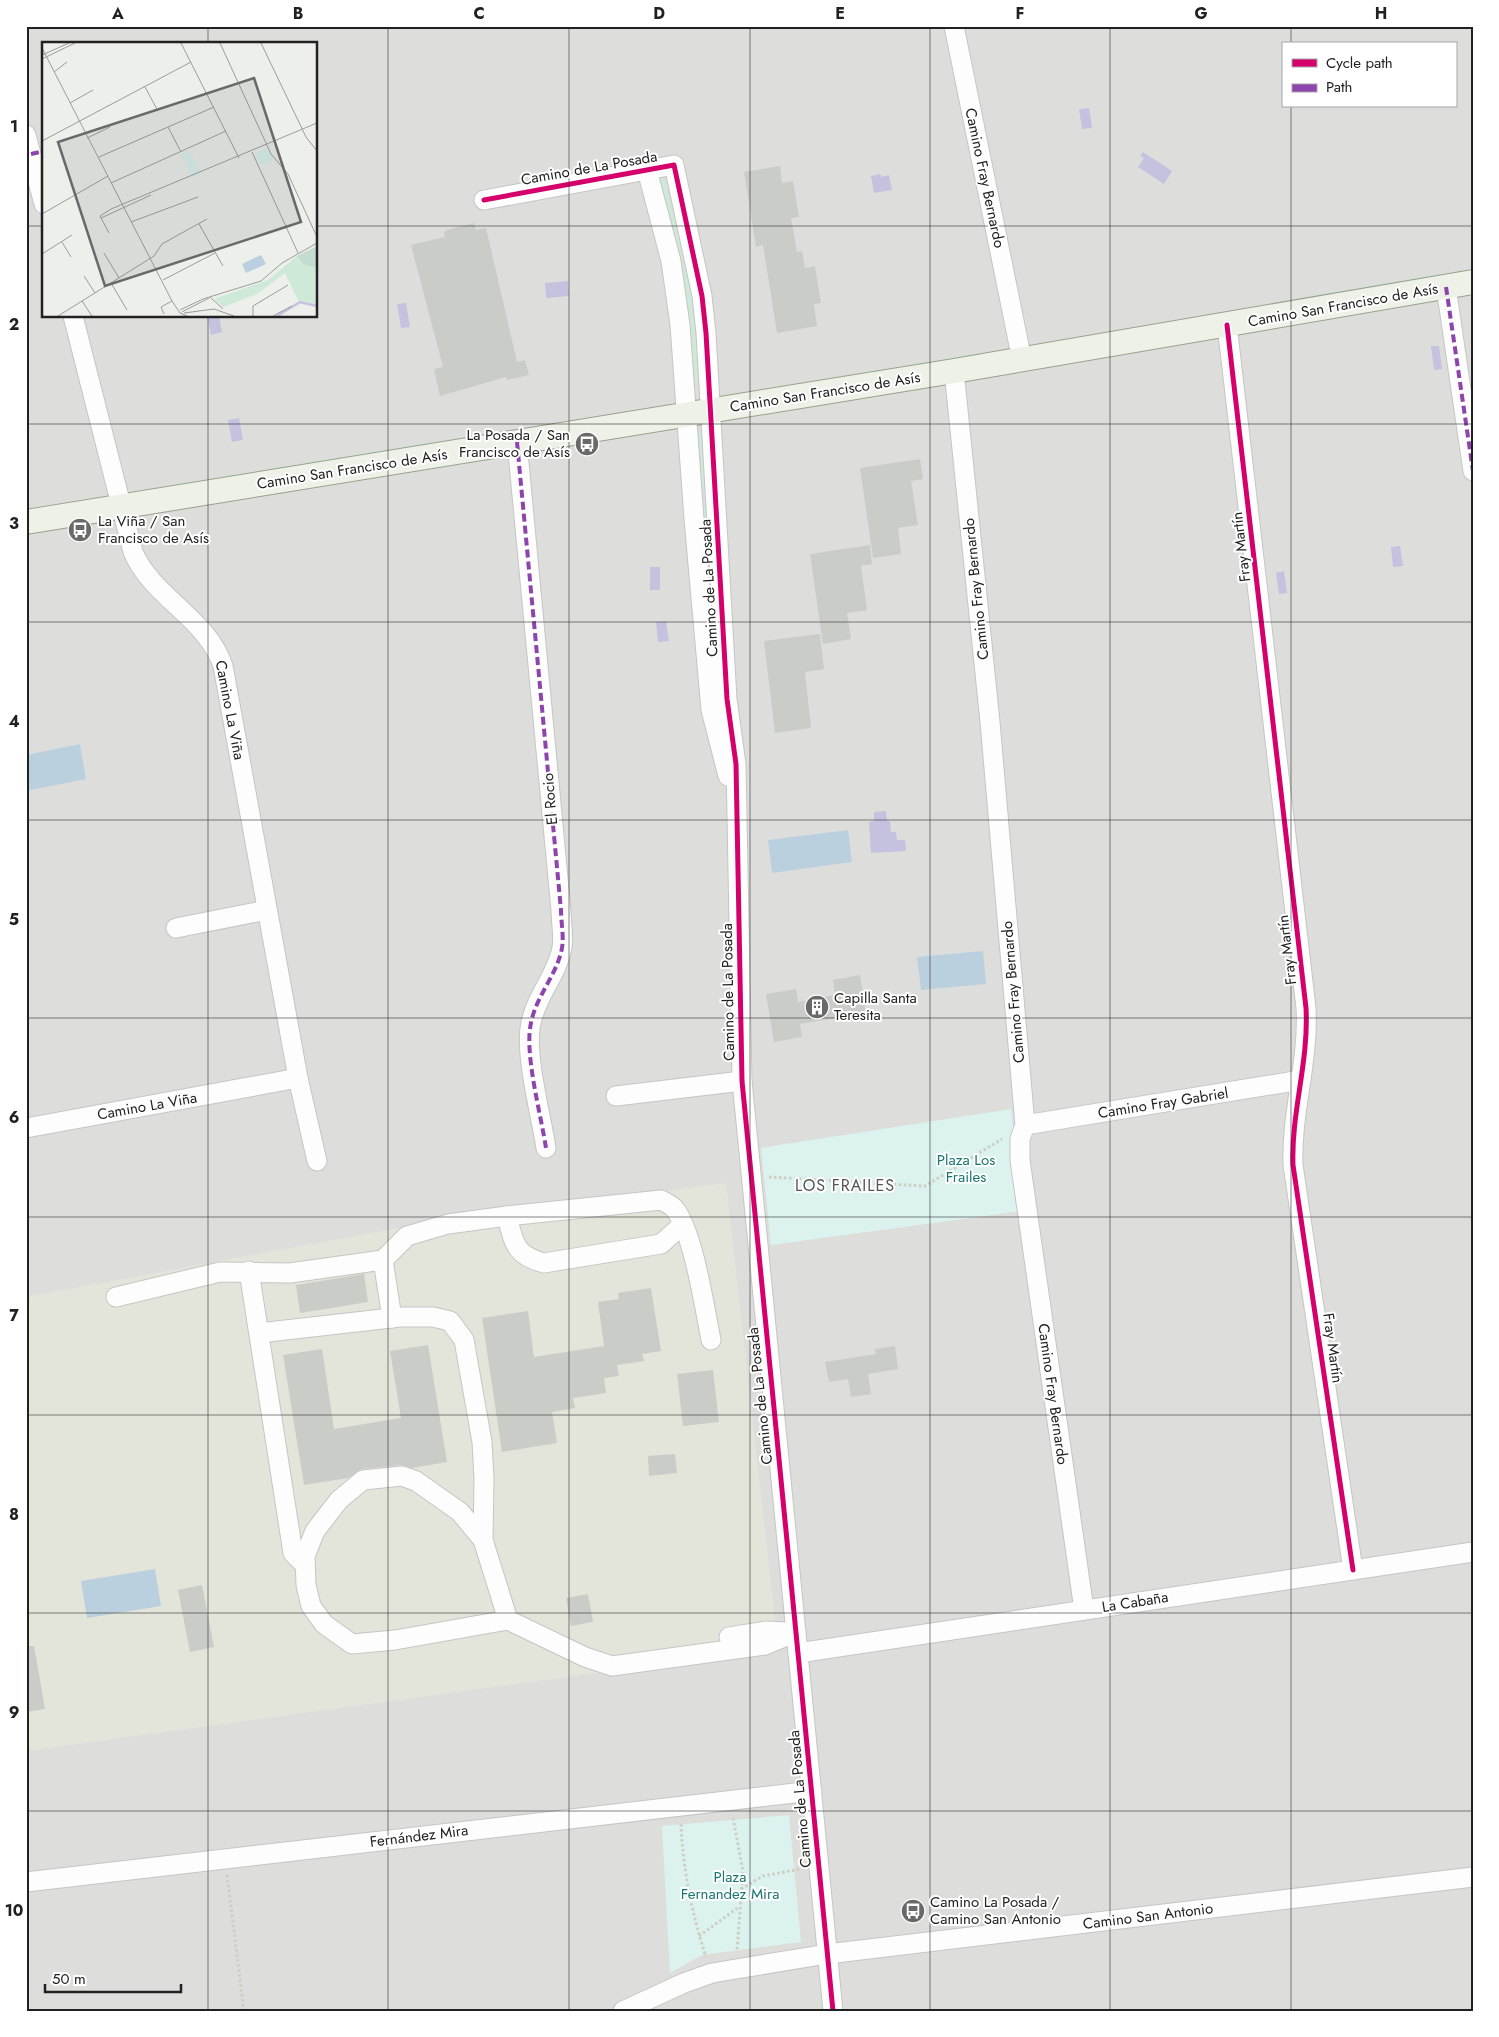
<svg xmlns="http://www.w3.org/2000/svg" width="1499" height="2037" font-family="Jost,sans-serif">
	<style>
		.built { fill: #dddedc; fill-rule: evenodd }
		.military { fill: #e3e5da }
		.grass { fill: #cee9d7 }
		.park { fill: #dbf2ef }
		.pitch { fill: #bad0df }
		.water { fill: #c4c2de }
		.building { fill: #caccc8 }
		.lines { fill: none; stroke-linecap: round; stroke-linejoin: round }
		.minor-casing { stroke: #c5c6c4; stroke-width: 21 }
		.major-casing { stroke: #96a38a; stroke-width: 26 }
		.path { stroke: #cfcec4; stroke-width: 3; stroke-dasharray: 2.5 2.5; stroke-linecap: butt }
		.minor { stroke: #fcfdfc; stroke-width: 19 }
		.major { stroke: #edf1e8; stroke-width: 24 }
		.quiet { stroke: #8e44ad; stroke-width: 4; stroke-dasharray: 8 4; stroke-linecap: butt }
		.cycleway-casing { stroke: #fff; stroke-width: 8 }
		.cycleway { stroke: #d6006c; stroke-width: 5 }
		.grid { fill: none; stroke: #212121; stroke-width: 1; stroke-opacity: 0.55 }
		.labels { text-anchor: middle; stroke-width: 4; stroke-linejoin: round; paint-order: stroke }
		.street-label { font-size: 15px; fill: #212121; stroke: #fff }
		.poi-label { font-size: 15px; fill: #212121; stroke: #fff; text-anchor: start }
		.park-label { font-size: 15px; fill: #197670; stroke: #fff }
		.neighbourhood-label { font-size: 16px; letter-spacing: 1px; fill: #545454; stroke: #fff }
		.inset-river { fill: none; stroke: #c4c2de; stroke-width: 2.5 }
		.inset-road { fill: none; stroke: #9b9d9a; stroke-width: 1 }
		.view { fill: #686968; fill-opacity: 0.15; stroke: #686968; stroke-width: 2.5 }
		.inset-edge { fill: none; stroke: #212121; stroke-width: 2.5 }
		.neatline { fill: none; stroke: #212121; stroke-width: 2 }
		.grid-label { font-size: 16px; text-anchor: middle; font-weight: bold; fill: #212121 }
	</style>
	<rect width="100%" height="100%" fill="#edefeb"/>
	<path class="built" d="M26,26H1473V2011H26ZM44,44H316V316H44ZM1283,44H1455V106H1283Z"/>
	<polygon class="military" points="726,1183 778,1648 26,1751 26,1297 414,1225"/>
	<g class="grass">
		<polygon points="660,177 665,179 690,291 701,381 696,381 681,274"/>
		<polygon points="700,432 704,434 705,484 703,487 700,486 697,435"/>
		<polygon points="705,505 708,508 720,703 702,509"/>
	</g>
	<g class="park">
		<polygon points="1011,1109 1022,1211 771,1245 761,1148"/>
		<polygon points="789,1815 801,1942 702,1955 670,1973 662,1826"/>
	</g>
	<g class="pitch">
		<polygon points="80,744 86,779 26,791 26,755"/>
		<polygon points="848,830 852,862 772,873 768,840"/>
		<polygon points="983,951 986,984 921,990 917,957"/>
		<polygon points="155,1569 161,1606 87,1618 81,1581"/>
	</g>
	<g class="water">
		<polygon points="1089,108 1092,128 1082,129 1079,109"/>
		<polygon points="1143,152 1172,171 1164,184 1138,167 1144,158 1140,156"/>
		<polygon points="881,174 881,177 889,175 892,190 874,193 871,176"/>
		<polygon points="568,281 569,296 546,298 545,283"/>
		<polygon points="406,303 410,327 401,328 397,304"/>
		<polygon points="207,316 219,316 222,332 211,335"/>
		<polygon points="1431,346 1439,346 1442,369 1434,370"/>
		<polygon points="239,418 243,440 232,442 228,420"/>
		<polygon points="1400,546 1403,566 1393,567 1391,547"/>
		<rect x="650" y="567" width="10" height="23"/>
		<polygon points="1284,571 1287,593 1279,594 1276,573"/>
		<polygon points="666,621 669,641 658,642 656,622"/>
		<polygon points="886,811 887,821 890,821 891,832 896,832 897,840 905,840 906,851 871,853 869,822 874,821 874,812"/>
	</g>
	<g class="building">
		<polygon points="780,166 782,183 793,181 799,217 791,218 797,252 802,251 805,268 815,266 821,303 814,304 817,326 777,333 763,245 756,247 744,172"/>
		<polygon points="474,223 476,230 486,228 517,362 525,360 529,375 507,380 506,377 440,396 434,369 443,367 411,245 445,237 444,232 447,230"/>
		<polygon points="920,459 923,479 911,481 918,525 898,528 901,554 873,558 860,468"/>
		<polygon points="870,545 872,564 861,566 867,610 847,613 851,639 823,644 810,554"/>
		<polygon points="820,634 824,669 805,672 811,728 775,733 764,641"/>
		<polygon points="860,975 866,1013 800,1024 802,1037 774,1042 766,994 796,989 798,1002 835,995 833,980"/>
		<polygon points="364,1274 368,1302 300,1313 296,1285"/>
		<polygon points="651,1288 661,1351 642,1354 644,1361 617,1365 619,1376 604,1378 606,1393 573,1398 575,1408 552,1412 557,1443 502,1452 482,1318 528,1311 534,1357 604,1346 598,1302 619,1299 618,1293"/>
		<polygon points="428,1345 447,1462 412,1468 401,1465 362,1469 348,1478 304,1485 283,1355 322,1349 334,1429 401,1418 390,1351"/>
		<polygon points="895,1346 898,1369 868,1374 871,1394 851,1397 848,1379 829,1382 825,1362 876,1354 875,1349"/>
		<polygon points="713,1370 719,1422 683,1426 677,1374"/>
		<polygon points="675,1454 677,1473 649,1476 648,1456"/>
		<polygon points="202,1585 214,1647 190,1652 178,1590"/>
		<polygon points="588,1594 593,1622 571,1626 566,1598"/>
		<polygon points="26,1646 34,1646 45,1709 26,1712"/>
	</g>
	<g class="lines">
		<g class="minor-casing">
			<g id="minor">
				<polyline points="954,26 1022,360"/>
				<polyline points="26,135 44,204"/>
				<polyline points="647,170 671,261 680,325 694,519 711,710 728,776"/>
				<polyline points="484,200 674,165 702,296 706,333 727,699 736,764 742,1081 833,2011"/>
				<polyline points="1446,287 1473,471"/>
				<path d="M73,316L133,552C153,598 207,618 223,666L298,1078L317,1161"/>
				<path d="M1227,325L1306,1008C1309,1062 1291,1112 1293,1165L1353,1570"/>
				<polyline points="954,371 990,722 1025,1125 1020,1139 1020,1160 1084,1610"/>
				<path d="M517,442L561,910C561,922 564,936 562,948C557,975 536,996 531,1023C524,1053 541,1115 546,1148"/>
				<polyline points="176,928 267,910"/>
				<polyline points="616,1096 742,1081"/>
				<polyline points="1025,1125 1301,1080"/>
				<polyline points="26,1128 298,1078"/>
				<path d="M507,1216C514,1244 515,1255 544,1263L661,1244L683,1224"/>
				<path d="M383,1260L407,1236L448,1224L507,1216L661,1200C665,1202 671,1205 674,1208C693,1230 705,1310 711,1340"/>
				<polyline points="249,1271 293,1553 305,1565"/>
				<polyline points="116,1297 220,1272 290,1273 383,1260 392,1318"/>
				<polyline points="259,1333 400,1317 433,1317 450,1321 464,1340 482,1442 484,1479 483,1540 508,1620 585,1657 612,1666 765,1645 796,1632"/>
				<polyline points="483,1540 460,1512 416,1481 402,1476 363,1480 339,1500 315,1531 305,1556 306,1585 311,1606 324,1624 352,1644 395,1640 508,1620"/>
				<polyline points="729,1637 766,1631 787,1632"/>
				<polyline points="798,1653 1473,1552"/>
				<polyline points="26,1882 812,1791"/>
				<polyline points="623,2011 684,1983 712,1973 827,1954 1473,1877"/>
			</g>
		</g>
		<g class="major-casing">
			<polyline id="major" points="26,522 954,371 1473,282"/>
		</g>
		<g class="path">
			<polyline points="769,1177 925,1186 1002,1139"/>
			<polyline points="733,1818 743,1871 737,1951"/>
			<path d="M681,1824C683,1870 692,1914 706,1957"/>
			<polyline points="227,1875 244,2011"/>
			<polyline points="741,1889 763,1876 801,1869"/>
			<polyline points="699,1936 739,1907"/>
		</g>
		<use href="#minor" class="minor"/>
		<use href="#major" class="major"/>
		<g class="quiet">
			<polyline points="31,154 44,151"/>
			<polyline points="1446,287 1473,471"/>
			<path d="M517,442L561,910C561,922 564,936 562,948C557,975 536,996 531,1023C524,1053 541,1115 546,1148"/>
		</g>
		<g class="cycleway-casing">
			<g id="cycleway">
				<polyline points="484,200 674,165 702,296 706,333 727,699 736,764 742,1081 833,2011"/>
				<path d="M1227,325L1306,1008C1309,1062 1291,1112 1293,1165L1353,1570"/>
			</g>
		</g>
		<use href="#cycleway" class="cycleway"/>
	</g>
	<path class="grid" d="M208,26V44M388,26V2011M569,26V2011M750,26V2011M930,26V2011M1110,26V2011M1291,26V44M1291,106V2011M26,226H44M316,226H1473M208,316V2011M26,424H1473M26,622H1473M26,820H1473M26,1018H1473M26,1217H1473M26,1415H1473M26,1613H1473M26,1811H1473"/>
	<defs>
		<g id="bus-disc" transform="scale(1.25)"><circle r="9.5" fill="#686968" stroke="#fff"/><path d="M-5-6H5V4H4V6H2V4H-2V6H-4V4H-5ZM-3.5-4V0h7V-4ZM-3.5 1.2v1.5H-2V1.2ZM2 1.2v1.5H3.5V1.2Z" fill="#fff"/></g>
		<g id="building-disc" transform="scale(1.25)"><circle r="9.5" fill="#686968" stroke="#fff"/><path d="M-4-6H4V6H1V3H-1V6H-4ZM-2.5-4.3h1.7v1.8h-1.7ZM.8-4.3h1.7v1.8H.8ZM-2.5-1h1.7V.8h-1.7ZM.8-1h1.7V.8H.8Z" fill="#fff"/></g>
	</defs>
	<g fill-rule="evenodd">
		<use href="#bus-disc" x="587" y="444"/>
		<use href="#bus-disc" x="80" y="530"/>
		<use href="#building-disc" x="817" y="1007"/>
		<use href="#bus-disc" x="913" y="1911"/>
	</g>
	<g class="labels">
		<g class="street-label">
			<text transform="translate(589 168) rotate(-10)" y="5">Camino de La Posada</text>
			<text transform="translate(985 178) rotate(78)" y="5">Camino Fray Bernardo</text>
			<text transform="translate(1343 305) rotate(-10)" y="5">Camino San Francisco de Asís</text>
			<text transform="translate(825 392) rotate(-9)" y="5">Camino San Francisco de Asís</text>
			<text transform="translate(352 469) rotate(-9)" y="5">Camino San Francisco de Asís</text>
			<text transform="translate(1241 547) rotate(-97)" y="5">Fray Martín</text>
			<text transform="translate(709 588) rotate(-93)" y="5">Camino de La Posada</text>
			<text transform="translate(976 589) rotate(-96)" y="5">Camino Fray Bernardo</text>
			<text transform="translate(230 710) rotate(79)" y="5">Camino La Viña</text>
			<text transform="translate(550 799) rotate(-95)" y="5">El Rocio</text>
			<text transform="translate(1287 950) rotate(-97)" y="5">Fray Martín</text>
			<text transform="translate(728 992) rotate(-91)" y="5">Camino de La Posada</text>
			<text transform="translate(1013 992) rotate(-95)" y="5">Camino Fray Bernardo</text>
			<text transform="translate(1163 1103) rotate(-9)" y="5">Camino Fray Gabriel</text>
			<text transform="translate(147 1106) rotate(-10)" y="5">Camino La Viña</text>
			<text transform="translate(1333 1348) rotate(82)" y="5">Fray Martín</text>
			<text transform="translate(1053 1394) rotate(82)" y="5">Camino Fray Bernardo</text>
			<text transform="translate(760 1396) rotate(-96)" y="5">Camino de La Posada</text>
			<text transform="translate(1135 1602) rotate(-9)" y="5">La Cabaña</text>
			<text transform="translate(800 1799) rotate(-95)" y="5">Camino de La Posada</text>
			<text transform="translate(419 1836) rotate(-7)" y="5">Fernández Mira</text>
			<text transform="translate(1148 1916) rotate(-7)" y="5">Camino San Antonio</text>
		</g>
		<g class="poi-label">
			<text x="570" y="440" text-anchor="end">La Posada / San<tspan x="570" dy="17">Francisco de Asís</tspan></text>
			<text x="98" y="526">La Viña / San<tspan x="98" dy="17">Francisco de Asís</tspan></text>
			<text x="834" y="1003">Capilla Santa<tspan x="834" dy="17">Teresita</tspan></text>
			<text x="930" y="1907">Camino La Posada /<tspan x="930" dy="17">Camino San Antonio</tspan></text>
		</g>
		<g class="park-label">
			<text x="966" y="1165">Plaza Los<tspan x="966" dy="17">Frailes</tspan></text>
			<text x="730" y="1882">Plaza<tspan x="730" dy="17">Fernandez Mira</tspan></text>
		</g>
		<g class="neighbourhood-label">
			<text x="845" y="1191">LOS FRAILES</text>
		</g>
	</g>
	<g transform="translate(42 42)">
		<rect width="275" height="275" fill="#edefeb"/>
		<path d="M255,214L261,222L275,226V262L256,258L243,231L215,252L181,265L172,257L226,238Z" fill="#cee9d7"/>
		<path d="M275,204V226L261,222L255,214Z" fill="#c4dbd0"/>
		<path d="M225,106L232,118L218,123L213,111ZM147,108L159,131L150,135L138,112Z" fill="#dbf2ef"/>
		<path d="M219,213L224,222L204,231L200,222Z" fill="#bad0df"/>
		<path class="inset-river" d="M235,274L258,260L275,264"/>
		<path class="inset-road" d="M139,1L197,116M178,1L229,112L246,132L275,195M219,1L264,95L275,109M0,6L130,259L138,271L145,274M0,13L27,1M0,17L33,1M12,30L25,20M103,45L116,69M28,61L51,48M126,85L139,110M45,96L68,85M0,99L149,20M210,110L256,211M57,115L172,65M69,141L184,89M0,172L66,134M59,176L109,153M89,180L156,155M157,182L181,224M67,191L58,174L69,167L275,81M20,200L29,215M62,211L77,236M0,212L30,193M42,234L53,251M121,238L173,211M69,241L85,268M168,255L181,267M40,259L50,274M138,268L161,257L219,239L240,221L275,201M140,270L167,256M142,271L172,267L192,274M122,272L119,265L130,259M16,274L112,214L120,202L165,177M211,274V264L246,243M231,274L250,264"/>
		<path class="view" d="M212,36L259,180L63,244L16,100Z"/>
		<rect width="275" height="275" class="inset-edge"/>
	</g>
	<rect width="1499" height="2037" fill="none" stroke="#ffffff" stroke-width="55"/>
	<rect x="1282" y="42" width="175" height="65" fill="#ffffff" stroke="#a6a6a6"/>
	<rect x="1292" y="59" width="25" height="8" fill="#d6006c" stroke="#a6a6a6"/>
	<text x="1326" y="68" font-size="15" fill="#212121">Cycle path</text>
	<rect x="1292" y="84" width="25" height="8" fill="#8e44ad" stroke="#a6a6a6"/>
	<text x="1326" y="92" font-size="15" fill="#212121">Path</text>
	<path d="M45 1984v8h136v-8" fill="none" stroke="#212121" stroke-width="2.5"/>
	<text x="52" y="1984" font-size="15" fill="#212121" stroke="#ffffff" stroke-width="4" paint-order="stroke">50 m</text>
	<rect x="28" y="28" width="1444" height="1982" class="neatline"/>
	<g class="grid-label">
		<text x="118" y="19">A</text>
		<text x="298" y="19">B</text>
		<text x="479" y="19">C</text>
		<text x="659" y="19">D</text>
		<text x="840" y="19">E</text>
		<text x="1020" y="19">F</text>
		<text x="1201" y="19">G</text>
		<text x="1381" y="19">H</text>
		<text x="14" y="132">1</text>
		<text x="14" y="330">2</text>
		<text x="14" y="529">3</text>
		<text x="14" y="727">4</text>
		<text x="14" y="925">5</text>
		<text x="14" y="1123">6</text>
		<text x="14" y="1321">7</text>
		<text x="14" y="1520">8</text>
		<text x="14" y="1718">9</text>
		<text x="14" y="1916">10</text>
	</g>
</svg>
